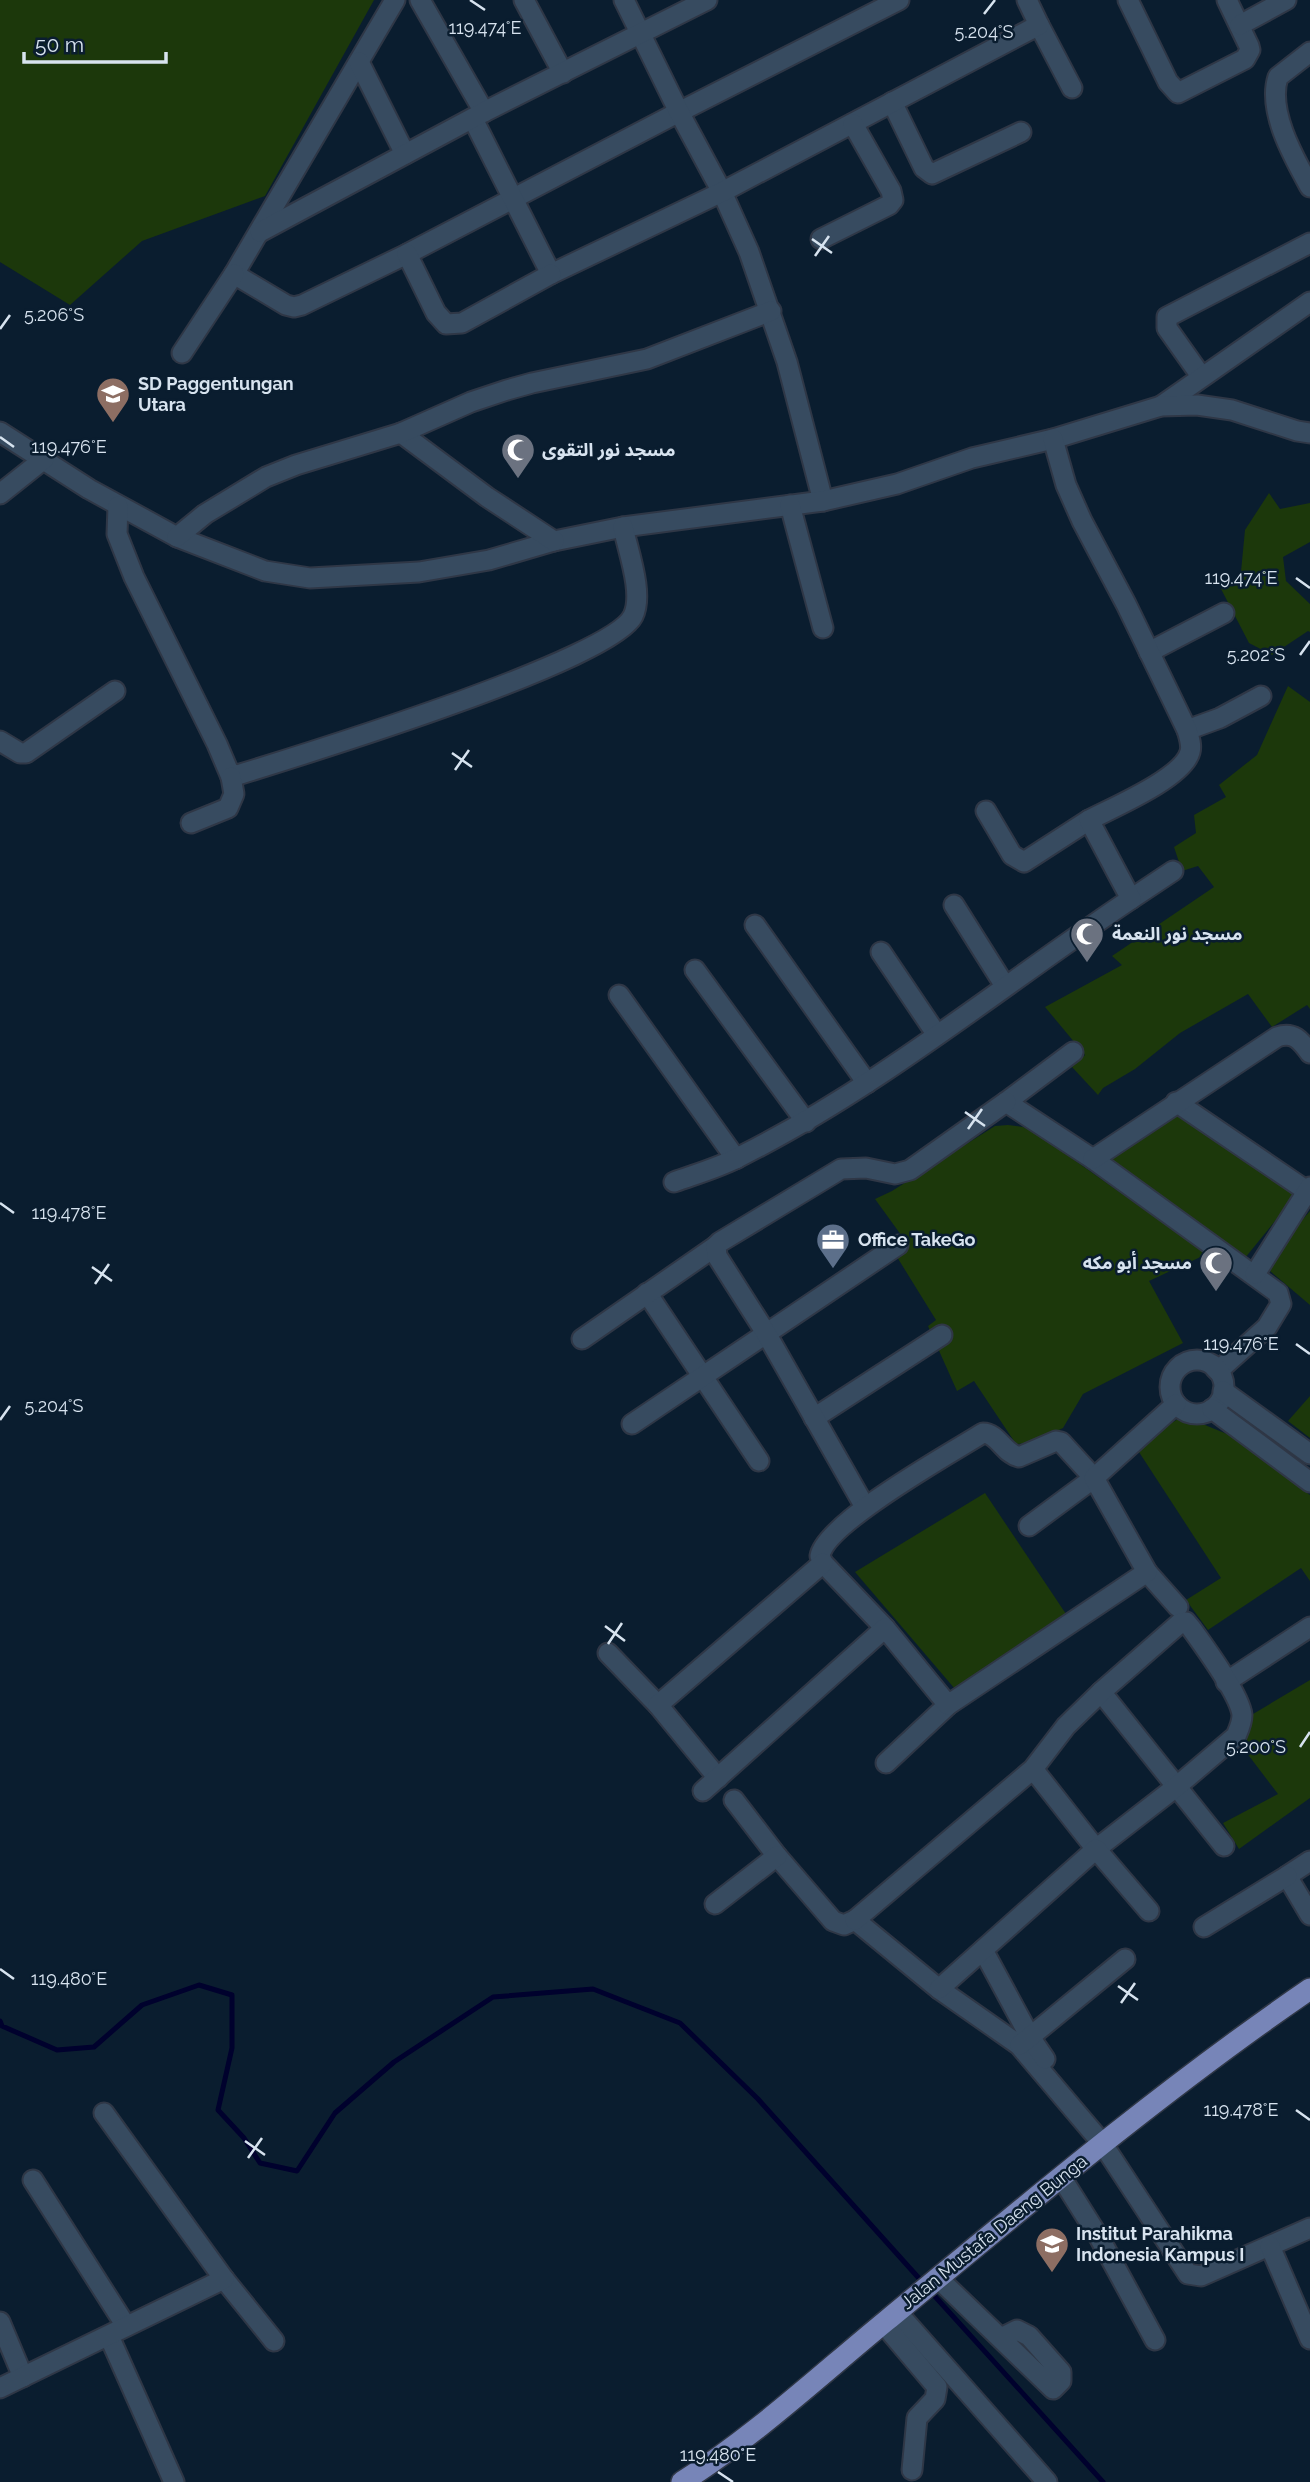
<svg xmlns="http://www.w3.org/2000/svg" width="1310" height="2482" font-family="Raleway,'Noto Sans Arabic',sans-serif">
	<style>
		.green { fill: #1c380b }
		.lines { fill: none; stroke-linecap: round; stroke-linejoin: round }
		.stream { stroke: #00012d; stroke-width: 5 }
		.minor-casing { stroke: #2f3746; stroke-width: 23 }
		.major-casing { stroke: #2f3746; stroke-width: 24 }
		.minor { stroke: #374b60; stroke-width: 19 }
		.major { stroke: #7785b8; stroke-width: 21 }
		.ticks { fill: none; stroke: #d7e3ef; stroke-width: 2.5 }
		.labels { text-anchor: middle; stroke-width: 5; stroke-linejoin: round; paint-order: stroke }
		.poi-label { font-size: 18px; font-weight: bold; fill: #d7e3ef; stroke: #0a1d2f; text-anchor: start }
		.street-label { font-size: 18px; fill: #d7e3ef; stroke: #0a1d2f }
		.ticks-label { font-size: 18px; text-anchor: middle; fill: #d7e3ef; stroke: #0a1d2f; stroke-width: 5; stroke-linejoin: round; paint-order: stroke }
	</style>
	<rect width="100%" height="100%" fill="#0a1d2f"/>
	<g class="green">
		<polygon points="0,0 374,0 265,196 142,241 70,305 0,262"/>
		<polygon points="1269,493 1280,509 1310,503 1310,542 1283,557 1286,581 1310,604 1310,632 1308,631 1272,655 1249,643 1220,587 1240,582 1245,530"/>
		<polygon points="1288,686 1310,702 1310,1009 1307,1005 1272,1027 1248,994 1180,1033 1135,1069 1103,1088 1098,1095 1072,1067 1085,1055 1045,1007 1122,965 1112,956 1214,887 1198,866 1182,871 1174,847 1196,833 1194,815 1226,797 1219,785 1257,755"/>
		<polygon points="1177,1115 1292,1188 1297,1194 1245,1258 1109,1160"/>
		<polygon points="1008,1125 1023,1127 1039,1135 1207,1254 1149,1281 1183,1343 1083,1394 1063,1428 1031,1443 1016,1444 974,1381 957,1391 928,1326 936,1320 897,1257 909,1246 875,1199 892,1191 995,1126"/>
		<polygon points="1310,1211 1310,1305 1263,1265"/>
		<polygon points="1310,1396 1310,1438 1288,1421"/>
		<polygon points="1183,1416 1227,1434 1310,1495 1310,1581 1301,1568 1208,1630 1186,1600 1221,1578 1137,1449 1150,1436"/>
		<polygon points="985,1493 1066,1614 955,1689 855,1572"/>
		<polygon points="1310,1680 1310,1798 1239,1849 1223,1823 1278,1794 1246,1752 1248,1717"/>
	</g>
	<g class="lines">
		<g class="stream">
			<polyline points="0,2021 2,2026 57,2050 94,2047 142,2005 199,1985 232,1995 232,2048 218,2110 244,2138 260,2163 297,2171 335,2113 394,2062 493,1997 593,1989 680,2023 758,2099 925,2285"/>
			<polyline points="931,2292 1103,2482"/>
		</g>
		<g class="minor-casing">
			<g id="minor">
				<polyline points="395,0 234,274 286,305 294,307 302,305 407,254 679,112 899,0"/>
				<polyline points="420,0 484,112"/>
				<polyline points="524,0 563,73"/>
				<polyline points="624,0 679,112 722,192 749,252 787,362 823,501"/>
				<polyline points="1128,0 1168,82 1178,93 1245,59 1250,50 1249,46 1227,0"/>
				<polyline points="1039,25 1072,88"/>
				<polyline points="1240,25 1286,0"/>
				<path d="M1310,52L1278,77C1267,111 1294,158 1310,187"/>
				<polyline points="359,62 405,154"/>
				<polyline points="892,102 924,168 932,174 1021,132"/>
				<polyline points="473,119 551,274 722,192 1039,25 1027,0"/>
				<polyline points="260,232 484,112 707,0"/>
				<polyline points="821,239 889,205 893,200 891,191 853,124"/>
				<polyline points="407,254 436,313 446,324 462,323 551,274"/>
				<polyline points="182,353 234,274"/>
				<polyline points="1201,376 1167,328 1167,317 1310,243"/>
				<polyline points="1161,406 1310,302"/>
				<polyline points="0,432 89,489 177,537 265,571 310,578 419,572 489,560 554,541 623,527 823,501 897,484 972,458 1053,439 1161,406 1197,405 1232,410 1297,431 1310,433"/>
				<polyline points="401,433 487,497 554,541"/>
				<polyline points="0,494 44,459"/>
				<polyline points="790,505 823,628"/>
				<path d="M118,506L117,534L134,577L217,744L231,777C292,758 611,661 633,616C644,594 628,551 623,527"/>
				<polyline points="177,537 205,514 266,477 296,465 401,433 471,402 507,390 532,383 647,359 771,311"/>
				<polyline points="1149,652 1224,613"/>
				<polyline points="1187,730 1220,718 1261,696"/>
				<polyline points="0,741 20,753 26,753 115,691"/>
				<polyline points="986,811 1012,855 1024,862 1089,820"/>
				<polyline points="191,823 228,808 234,794 231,777"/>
				<polyline points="1131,899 1173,871"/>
				<polyline points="954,905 1005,986"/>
				<polyline points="755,925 867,1083"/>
				<polyline points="881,952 937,1035"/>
				<polyline points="695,970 806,1122"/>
				<polyline points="619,995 736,1159"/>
				<polyline points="1073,1052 1006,1102 1093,1159 1278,1293 1281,1304 1267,1327 1218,1371 1215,1368"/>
				<polyline points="1176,1102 1307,1191"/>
				<path d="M1093,1159L1277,1037C1294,1031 1301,1041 1310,1053"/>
				<path d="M674,1182C696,1174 718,1168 739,1157C879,1087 1001,986 1131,899L1089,820C1114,807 1183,778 1190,752C1192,745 1189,737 1187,730L1126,604L1082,521L1066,485L1053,439"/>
				<polyline points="1255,1274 1310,1187"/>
				<polyline points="647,1293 759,1461"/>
				<polyline points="582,1339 716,1246"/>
				<circle cx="1197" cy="1387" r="27"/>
				<polyline points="1223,1391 1310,1454"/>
				<polyline points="1212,1409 1310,1482"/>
				<polyline points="814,1418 942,1335"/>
				<polyline points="632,1424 898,1245"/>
				<polyline points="865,1507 766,1333 717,1256 716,1246 720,1242 841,1169 866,1168 895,1174 910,1170 1006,1102"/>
				<polyline points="1147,1572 1178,1607"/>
				<path d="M885,1628L823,1563L820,1556C825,1523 951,1453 983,1433C998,1433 1003,1453 1019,1457L1056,1441L1061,1442L1094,1478L1029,1526"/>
				<polyline points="608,1653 658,1705"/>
				<polyline points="1226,1682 1310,1627"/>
				<polyline points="1101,1692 1224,1846"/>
				<polyline points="886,1763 948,1705"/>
				<polyline points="718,1778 658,1705 823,1563"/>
				<polyline points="703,1791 885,1628 948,1705 1147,1572 1094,1478 1176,1404"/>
				<polyline points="734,1800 777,1856 833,1921 844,1925 855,1920 939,1989 1019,2045 1102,2143 1188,2274 1201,2276 1310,2228"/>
				<polyline points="1310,1861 1287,1876 1310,1915"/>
				<polyline points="715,1904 777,1856"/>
				<path d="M855,1920L1033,1769L1066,1726L1101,1692L1180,1623L1186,1622L1191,1628C1204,1646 1240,1695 1242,1715C1242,1723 1239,1729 1236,1736L1176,1787L1096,1849L1033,1769"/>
				<polyline points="1204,1927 1287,1876"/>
				<polyline points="983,1950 1030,2037 1045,2059"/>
				<polyline points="939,1989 1096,1849 1149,1911"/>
				<polyline points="1020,2045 1125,1959"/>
				<polyline points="1061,2177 1100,2239 1155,2340"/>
				<polyline points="33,2180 126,2326"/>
				<polyline points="1270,2246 1310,2339"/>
				<polyline points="224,2279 274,2341"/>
				<polyline points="939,2279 1053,2389 1061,2381 1061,2372 1029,2336 1017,2330 1001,2338"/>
				<polyline points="897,2312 1047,2482"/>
				<polyline points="0,2322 23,2377"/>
				<polyline points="883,2323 937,2387 935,2399 917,2418 912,2470"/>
				<polyline points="109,2336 174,2482"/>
				<polyline points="0,2388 224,2279 104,2113"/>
			</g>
		</g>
		<g class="major-casing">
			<path id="major" d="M682,2482C755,2436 819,2376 886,2321C1024,2207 1161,2091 1310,1989"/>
		</g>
		<use href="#minor" class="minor"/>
		<use href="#major" class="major"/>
	</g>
	<path class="ticks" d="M470,0L485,10M984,14L995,0M812,239L832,253M815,256L829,236M0,329L10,315M0,437L14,447M1296,578L1310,588M1300,655L1310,641M452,753L472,767M455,770L469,750M965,1112L985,1126M968,1129L982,1109M0,1203L14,1213M92,1267L112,1281M95,1284L109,1264M1296,1344L1310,1354M0,1420L10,1406M605,1626L625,1641M608,1644L622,1623M1300,1747L1310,1732M0,1969L14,1979M1118,1986L1138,2000M1121,2003L1135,1983M1296,2110L1310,2120M245,2141L265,2155M248,2158L262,2138M718,2472L733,2482"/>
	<defs>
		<g id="school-pin" transform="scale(1.75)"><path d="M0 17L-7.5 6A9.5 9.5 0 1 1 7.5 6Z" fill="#8d6e63" stroke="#0a1d2f"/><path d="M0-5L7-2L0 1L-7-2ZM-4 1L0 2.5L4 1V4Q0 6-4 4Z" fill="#fff"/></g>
		<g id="mosque-pin" transform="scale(1.75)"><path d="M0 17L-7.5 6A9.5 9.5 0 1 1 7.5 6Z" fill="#6b7280" stroke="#0a1d2f"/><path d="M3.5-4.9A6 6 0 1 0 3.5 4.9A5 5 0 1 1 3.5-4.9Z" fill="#fff"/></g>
		<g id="office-pin" transform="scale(1.75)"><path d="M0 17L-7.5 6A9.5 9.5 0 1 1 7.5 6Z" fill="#5c6f8a" stroke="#0a1d2f"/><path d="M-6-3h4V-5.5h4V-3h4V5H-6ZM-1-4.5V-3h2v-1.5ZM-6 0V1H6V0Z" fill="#fff"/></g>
		<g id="university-pin" transform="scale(1.75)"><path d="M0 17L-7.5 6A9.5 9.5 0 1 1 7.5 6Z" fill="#8d6e63" stroke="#0a1d2f"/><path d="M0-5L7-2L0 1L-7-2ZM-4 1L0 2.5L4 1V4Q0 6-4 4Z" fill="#fff"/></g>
	</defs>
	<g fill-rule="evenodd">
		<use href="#school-pin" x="113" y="394"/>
		<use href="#mosque-pin" x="518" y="450"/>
		<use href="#mosque-pin" x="1087" y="934"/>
		<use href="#office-pin" x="833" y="1240"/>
		<use href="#mosque-pin" x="1216" y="1263"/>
		<use href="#university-pin" x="1052" y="2244"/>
	</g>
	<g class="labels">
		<g class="poi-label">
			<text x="138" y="390">SD Paggentungan<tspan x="138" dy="21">Utara</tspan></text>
			<text x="542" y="456">مسجد نور التقوى</text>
			<text x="1112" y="940">مسجد نور النعمة</text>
			<text x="858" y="1246">Office TakeGo</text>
			<text x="1192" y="1269" text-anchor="end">مسجد أبو مكه</text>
			<text x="1076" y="2240">Institut Parahikma<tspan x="1076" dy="21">Indonesia Kampus I</tspan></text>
		</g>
		<g class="street-label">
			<text transform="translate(994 2232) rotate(-39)" y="6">Jalan Mustafa Daeng Bunga</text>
		</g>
	</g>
	<g class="ticks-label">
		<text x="485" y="34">119.474°E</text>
		<text x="984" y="38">5.204°S</text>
		<text x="54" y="321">5.206°S</text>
		<text x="69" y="453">119.476°E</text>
		<text x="1241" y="584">119.474°E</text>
		<text x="1256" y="661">5.202°S</text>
		<text x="69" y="1219">119.478°E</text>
		<text x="1241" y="1350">119.476°E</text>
		<text x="54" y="1412">5.204°S</text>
		<text x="1256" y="1753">5.200°S</text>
		<text x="69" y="1985">119.480°E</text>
		<text x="1241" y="2116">119.478°E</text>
		<text x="718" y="2461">119.480°E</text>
	</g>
	<path d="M24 52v10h142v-10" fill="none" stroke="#d7e3ef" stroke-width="3.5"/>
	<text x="35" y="52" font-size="21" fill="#d7e3ef" stroke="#0a1d2f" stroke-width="5" paint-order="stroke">50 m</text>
</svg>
